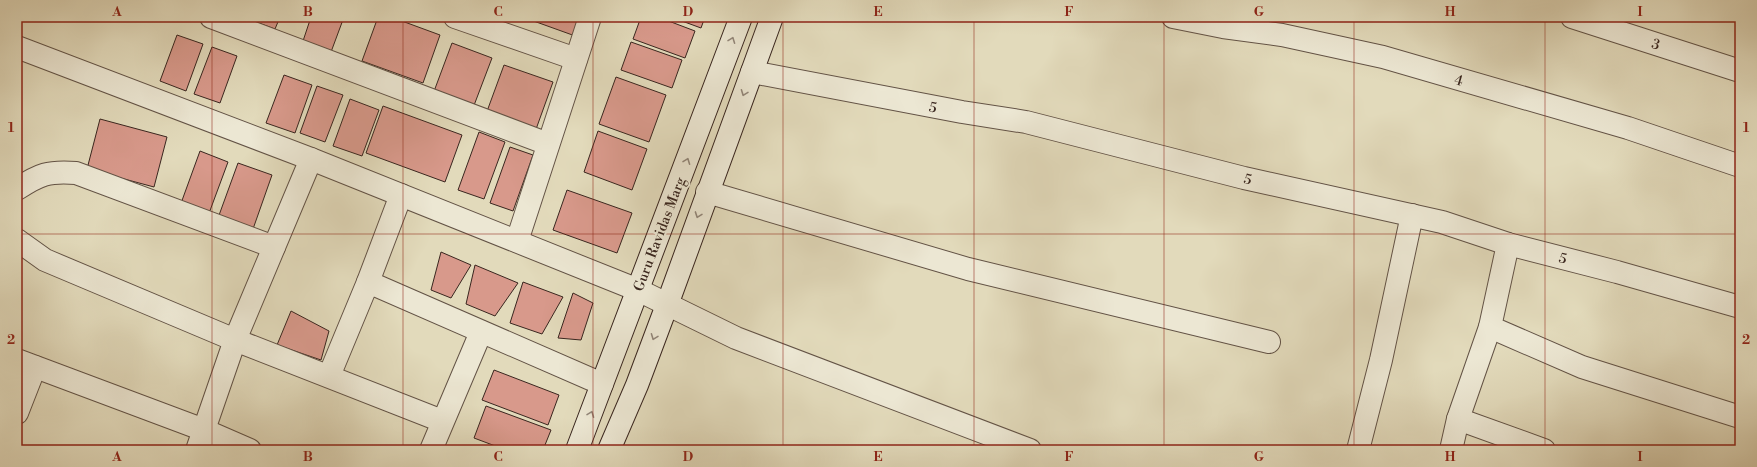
<svg xmlns="http://www.w3.org/2000/svg" width="1757" height="467" font-family="'Libre Bodoni',serif">
	<style>
		.building { fill: #d8998b; stroke: #39261f }
		.lines { fill: none; stroke-linecap: round; stroke-linejoin: round }
		.street-casing { stroke: #635346; stroke-width: 24 }
		.secondary-casing { stroke: #39261f; stroke-width: 24 }
		.street { stroke: #ece7d3; stroke-width: 22 }
		.secondary { stroke: #ece7d3; stroke-width: 22 }
		.oneway { stroke: #928679 }
		.grid { fill: none; stroke: #8f2418; stroke-width: 1; stroke-opacity: 0.55 }
		.labels { text-anchor: middle; stroke-width: 4; stroke-linejoin: round; paint-order: stroke }
		.street-label { font-size: 14px; fill: #39261f; stroke: #ece7d3 }
		.neatline { fill: none; stroke: #8f2418; stroke-width: 1.5 }
		.grid-label { font-size: 13px; text-anchor: middle; font-weight: bold; fill: #8f2418 }
	</style>
	<rect width="100%" height="100%" fill="#e2dabb"/>
	<filter id="stains"><feTurbulence type="fractalNoise" baseFrequency=".005" numOctaves="4"/><feColorMatrix values="0 0 0 0 .2 0 0 0 0 .09 0 0 0 0 .02 0 0 0 .5 -.17"/></filter>
	<radialGradient id="worn" r=".72"><stop offset=".6" stop-color="#630" stop-opacity="0"/><stop offset="1" stop-color="#630" stop-opacity=".3"/></radialGradient>
	<g class="building">
		<polygon points="242,17 280,17 275,29"/>
		<polygon points="311,17 344,17 331,52 303,41"/>
		<polygon points="378,17 391,17 440,35 423,83 362,61"/>
		<polygon points="529,17 585,17 578,37 528,19"/>
		<polygon points="641,17 658,17 695,31 685,58 633,39"/>
		<polygon points="671,17 705,17 701,28"/>
		<polygon points="177,35 203,44 186,91 160,81"/>
		<polygon points="631,42 682,60 672,88 621,70"/>
		<polygon points="452,43 492,58 473,108 433,94"/>
		<polygon points="212,47 237,56 220,103 194,94"/>
		<polygon points="504,65 553,82 535,132 486,114"/>
		<polygon points="284,75 312,85 295,133 266,123"/>
		<polygon points="616,77 666,95 649,142 599,124"/>
		<polygon points="317,86 343,95 325,142 300,133"/>
		<polygon points="350,99 379,110 362,156 333,146"/>
		<polygon points="383,106 462,135 445,182 366,153"/>
		<polygon points="100,119 167,137 154,187 87,169"/>
		<polygon points="598,131 647,149 632,190 584,172"/>
		<polygon points="479,132 505,142 484,199 458,190"/>
		<polygon points="510,147 533,155 513,211 490,203"/>
		<polygon points="200,151 228,162 208,216 180,206"/>
		<polygon points="238,163 272,175 253,229 218,218"/>
		<polygon points="567,190 632,213 617,253 553,230"/>
		<polygon points="441,252 471,265 451,298 431,290"/>
		<polygon points="475,265 518,283 495,316 466,304"/>
		<polygon points="523,282 563,297 542,334 510,323"/>
		<polygon points="573,293 593,303 581,340 558,338"/>
		<polygon points="291,311 329,331 321,360 277,345"/>
		<polygon points="494,370 559,395 548,425 482,400"/>
		<polygon points="486,406 551,430 543,450 506,450 474,438"/>
	</g>
	<g class="lines">
		<g class="street-casing">
			<g id="street">
				<polyline points="211,17 548,144"/>
				<polyline points="455,17 576,59"/>
				<polyline points="1173,17 1223,27 1282,35 1383,57 1628,128 1740,166"/>
				<polyline points="1572,17 1740,71"/>
				<polyline points="17,47 311,159 638,290 736,338 1030,450"/>
				<polyline points="752,72 962,112 1026,122 1244,178 1442,222 1508,244 1617,272 1740,307"/>
				<path d="M17,189C40,174 48,171 76,173L274,247"/>
				<polyline points="707,192 968,269 1269,342"/>
				<polyline points="17,240 45,260 235,340 442,421"/>
				<polyline points="517,241 590,17"/>
				<polyline points="1508,244 1490,327 1582,367 1740,417"/>
				<polyline points="368,282 401,195"/>
				<polyline points="17,360 204,430 250,450"/>
				<polyline points="329,376 368,282 602,384"/>
				<polyline points="17,413 35,367"/>
				<polyline points="1458,419 1544,450"/>
				<polyline points="197,450 235,340 311,159"/>
				<polyline points="431,450 481,332"/>
				<polyline points="1358,450 1381,360 1412,215"/>
				<polyline points="1451,450 1458,419 1490,327"/>
			</g>
		</g>
		<g class="secondary-casing">
			<g id="secondary">
				<polyline points="577,450 741,17"/>
				<polyline points="609,450 637,385 667,305 772,17"/>
			</g>
		</g>
		<use href="#street" class="street"/>
		<use href="#secondary" class="secondary"/>
	</g>
	<defs><path id="oneway-chevron" d="M-2-3.5L2.5 0L-2 3.5" fill="none" stroke-width="1.6" stroke-linecap="round" stroke-linejoin="round"/></defs>
	<g class="oneway">
		<use href="#oneway-chevron" transform="translate(732 40) rotate(-69)"/>
		<use href="#oneway-chevron" transform="translate(744 93) rotate(111)"/>
		<use href="#oneway-chevron" transform="translate(687 161) rotate(-69)"/>
		<use href="#oneway-chevron" transform="translate(698 215) rotate(110)"/>
		<use href="#oneway-chevron" transform="translate(654 337) rotate(111)"/>
		<use href="#oneway-chevron" transform="translate(591 414) rotate(-69)"/>
	</g>
	<path class="grid" d="M212,17V450M403,17V450M593,17V450M783,17V450M974,17V450M1164,17V450M1354,17V450M1545,17V450M17,234H1740"/>
	<g class="labels">
		<g class="street-label">
			<text transform="translate(1656 44) rotate(18)" y="5">3</text>
			<text transform="translate(1459 80) rotate(16)" y="5">4</text>
			<text transform="translate(933 107) rotate(11)" y="5">5</text>
			<text transform="translate(1248 179) rotate(13)" y="5">5</text>
			<text transform="translate(659 234) rotate(-69)" y="5">Guru Ravidas Marg</text>
			<text transform="translate(1563 258) rotate(14)" y="5">5</text>
		</g>
	</g>
	<rect width="1757" height="467" fill="none" stroke="#e2dabb" stroke-width="44"/>
	<rect x="22" y="22" width="1713" height="423" class="neatline"/>
	<g class="grid-label">
		<text x="117" y="16">A</text>
		<text x="308" y="16">B</text>
		<text x="498" y="16">C</text>
		<text x="688" y="16">D</text>
		<text x="878" y="16">E</text>
		<text x="1069" y="16">F</text>
		<text x="1259" y="16">G</text>
		<text x="1450" y="16">H</text>
		<text x="1640" y="16">I</text>
		<text x="11" y="132">1</text>
		<text x="1746" y="132">1</text>
		<text x="11" y="344">2</text>
		<text x="1746" y="344">2</text>
		<text x="117" y="461">A</text>
		<text x="308" y="461">B</text>
		<text x="498" y="461">C</text>
		<text x="688" y="461">D</text>
		<text x="878" y="461">E</text>
		<text x="1069" y="461">F</text>
		<text x="1259" y="461">G</text>
		<text x="1450" y="461">H</text>
		<text x="1640" y="461">I</text>
	</g>
	<rect width="100%" height="100%" filter="url(#stains)"/>
	<rect width="100%" height="100%" fill="url(#worn)"/>
</svg>
